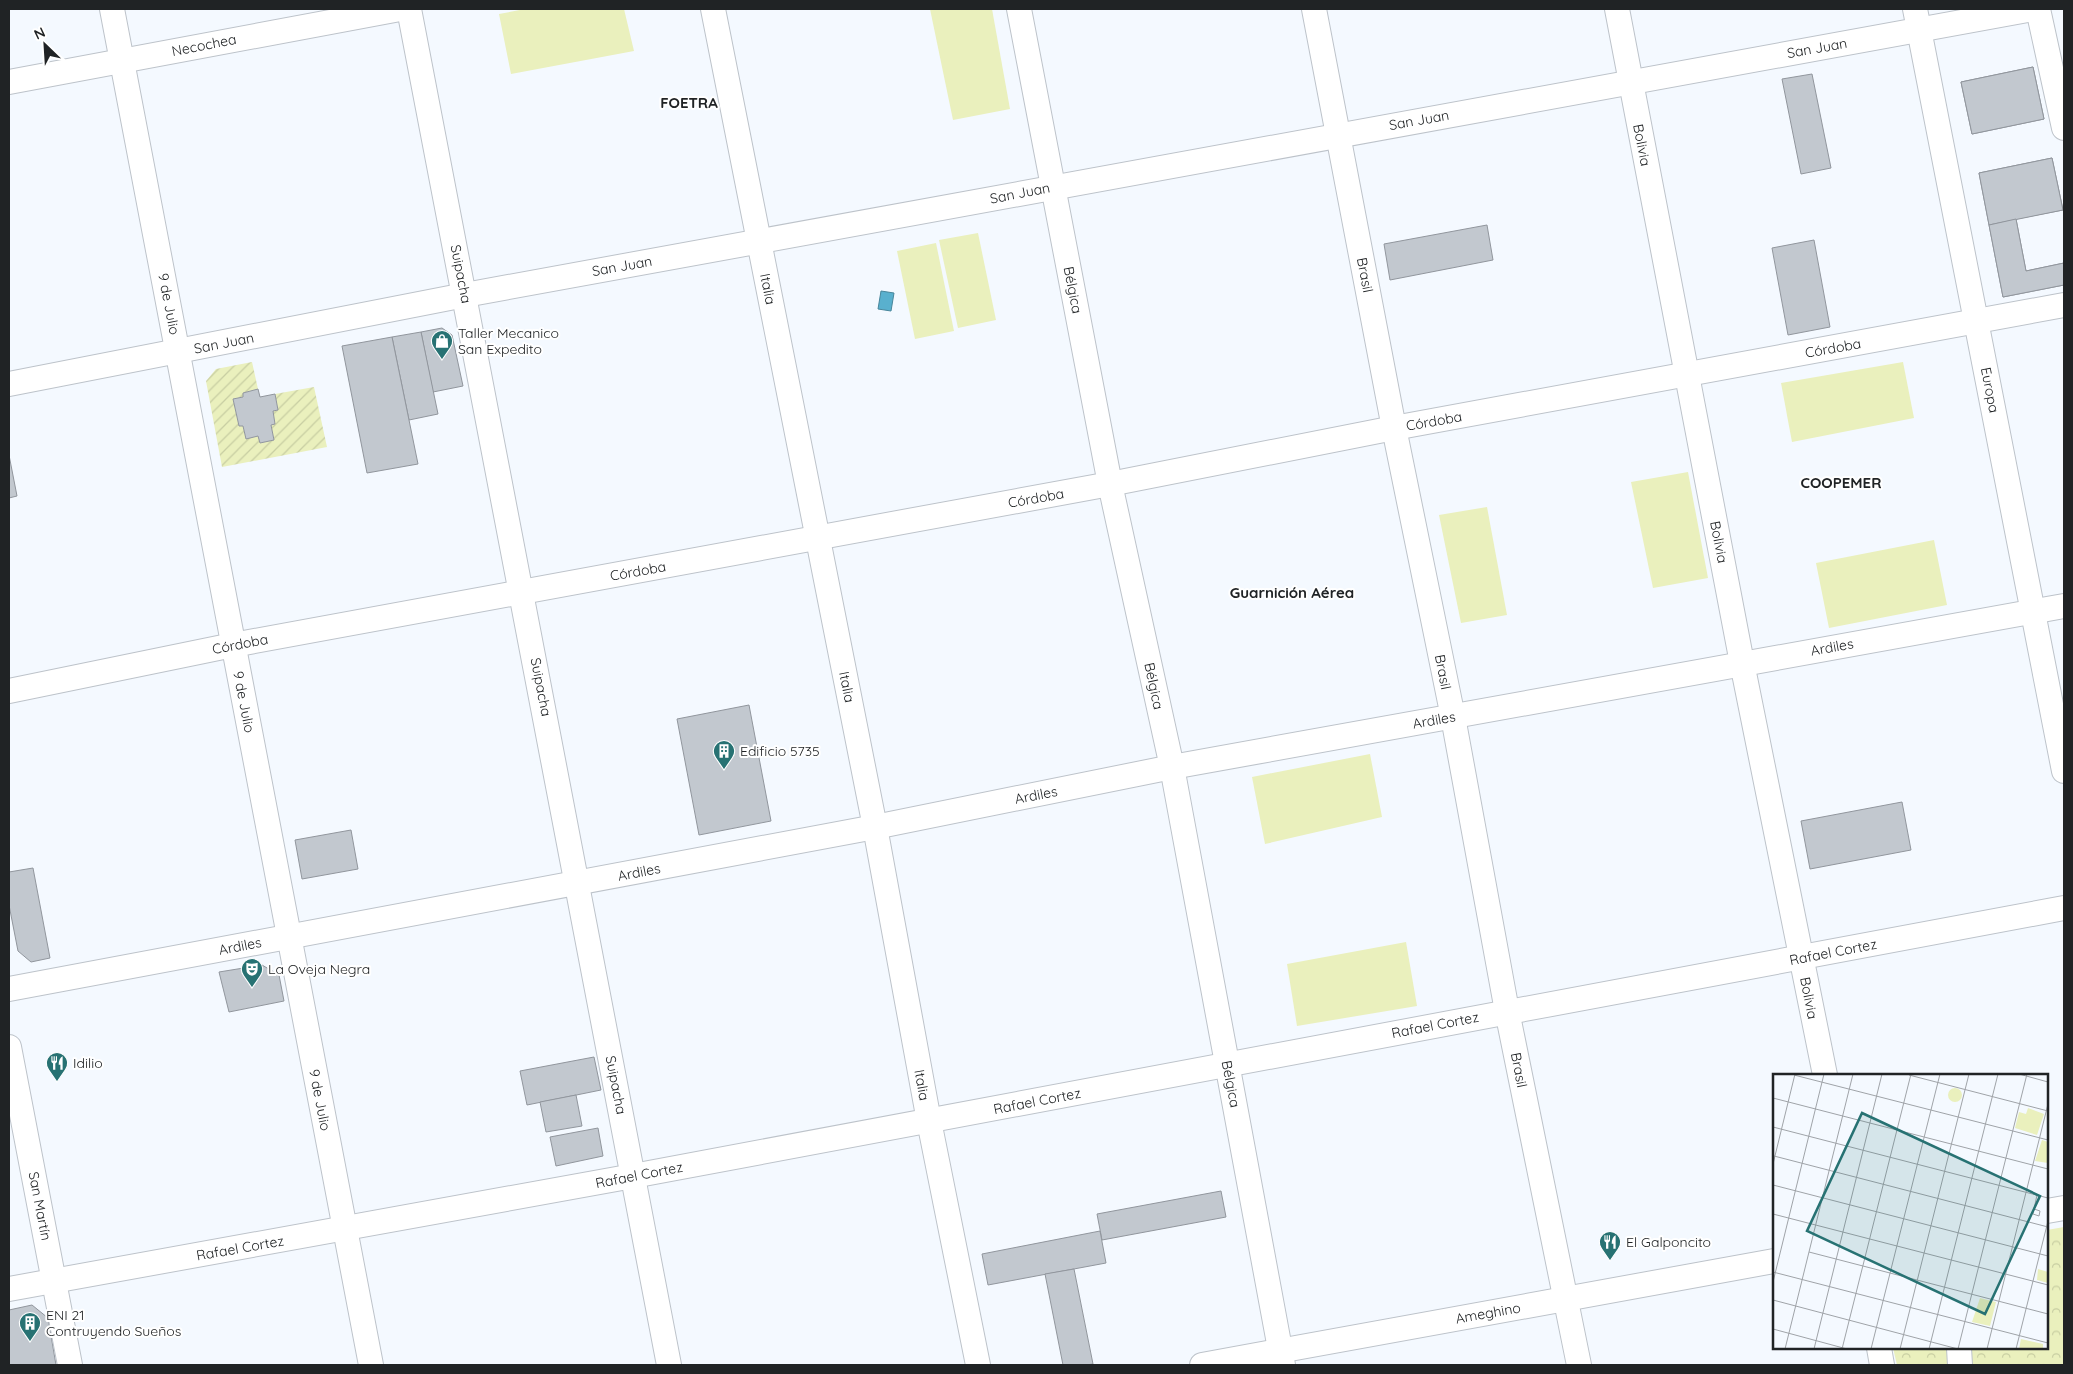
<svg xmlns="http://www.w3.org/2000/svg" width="2073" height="1374" font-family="Quicksand,sans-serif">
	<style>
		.grass { fill: #eaf0bd }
		.forest { fill: url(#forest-crowns) }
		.garden { fill: url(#garden-furrows) }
		.water { fill: #59b0ce; stroke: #48869b }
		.building { fill: #c2c8cf; stroke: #91969d }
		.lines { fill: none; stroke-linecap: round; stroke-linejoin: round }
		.minor-casing { stroke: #bdc3ca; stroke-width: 26 }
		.minor { stroke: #fff; stroke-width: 24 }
		.labels { text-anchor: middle; stroke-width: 4; stroke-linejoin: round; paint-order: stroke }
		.street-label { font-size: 14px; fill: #202325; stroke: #fff }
		.poi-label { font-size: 14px; fill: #202325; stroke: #fff; text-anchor: start }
		.neighbourhood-label { font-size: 15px; font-weight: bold; fill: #202325; stroke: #fff }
		.inset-road { fill: none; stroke: #9fa3a8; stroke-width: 1 }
		.view { fill: #277273; fill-opacity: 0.15; stroke: #277273; stroke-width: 2.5 }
		.inset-edge { fill: none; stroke: #202325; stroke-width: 2.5 }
	</style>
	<defs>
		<pattern id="forest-crowns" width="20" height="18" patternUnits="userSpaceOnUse" patternTransform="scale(1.25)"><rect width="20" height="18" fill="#eaf0bd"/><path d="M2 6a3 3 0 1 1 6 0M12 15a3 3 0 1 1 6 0" fill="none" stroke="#c8cea2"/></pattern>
		<pattern id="garden-furrows" width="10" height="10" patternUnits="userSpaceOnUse" patternTransform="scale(1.25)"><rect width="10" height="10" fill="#eaf0bd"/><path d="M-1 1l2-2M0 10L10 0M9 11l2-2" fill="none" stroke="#c8cea2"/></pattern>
	</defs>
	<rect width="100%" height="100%" fill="#f4f9ff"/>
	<g class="grass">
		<polygon points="525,9 624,9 634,51 511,74 499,14"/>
		<polygon points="930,9 992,9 1010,109 953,120"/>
		<polygon points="978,233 996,320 958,328 939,240"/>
		<polygon points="936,243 954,331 915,339 897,251"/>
		<polygon points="1903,362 1914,418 1792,442 1781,383"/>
		<polygon points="1688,472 1708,578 1653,588 1631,482"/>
		<polygon points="1487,507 1507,615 1461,623 1439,515"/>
		<polygon points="1934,540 1947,605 1829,628 1816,563"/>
		<polygon points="1370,754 1382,817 1265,844 1252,777"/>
		<polygon points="1406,942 1417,1006 1297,1026 1287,964"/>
	</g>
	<g class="forest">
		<polygon points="2064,1227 2064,1365 1968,1365 1966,1348 2047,1348 2047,1230"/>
		<polygon points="1893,1348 1952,1348 1953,1365 1897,1365"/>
	</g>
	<polygon class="garden" points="252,362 258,389 243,393 243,397 233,399 239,426 243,426 246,439 258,436 260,443 274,440 271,425 275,424 273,411 278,410 275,394 314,387 327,447 222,467 206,381 216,369"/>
	<polygon class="water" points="881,291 894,293 891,311 878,309"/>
	<g class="building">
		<polygon points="2033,67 2044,119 1972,134 1961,82"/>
		<polygon points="2033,67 2044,119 1972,134 1961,82"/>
		<polygon points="1812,74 1831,168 1801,174 1782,79"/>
		<polygon points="2052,158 2063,210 2016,219 2026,271 2064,263 2064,285 2003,297 1979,173"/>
		<polygon points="2052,158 2063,210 1989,225 1979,173"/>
		<polygon points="2016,219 2026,271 2064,263 2064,285 2003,297 1989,225"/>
		<polygon points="1487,225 1493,260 1390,280 1384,244"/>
		<polygon points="1814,240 1830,327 1788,335 1772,248"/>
		<polygon points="442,328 452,335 463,386 433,392 421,332"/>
		<polygon points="421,332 438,414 409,420 392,337"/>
		<polygon points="392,337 418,464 367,473 342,346"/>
		<polygon points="258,389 260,397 275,394 278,410 273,411 275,424 271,425 274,440 260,443 258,436 246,439 243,426 239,426 233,399 243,397 243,393"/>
		<polygon points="9,455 17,496 9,498"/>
		<polygon points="749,705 771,821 699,835 677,719"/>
		<polygon points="1902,802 1911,850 1810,869 1801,821"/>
		<polygon points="351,830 358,869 302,879 295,840"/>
		<polygon points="33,868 50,958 31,962 18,951 9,905 9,872"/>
		<polygon points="262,965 279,975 284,1001 229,1012 219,972"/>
		<polygon points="594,1057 601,1090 527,1105 520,1071"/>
		<polygon points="576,1095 582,1126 546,1132 540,1102"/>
		<polygon points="598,1128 603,1156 556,1166 550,1137"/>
		<polygon points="1221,1191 1226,1217 1102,1240 1097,1214"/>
		<polygon points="1100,1231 1106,1263 988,1285 982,1254"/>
		<polygon points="1074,1269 1093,1364 1087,1365 1063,1365 1045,1274"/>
		<polygon points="32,1305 48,1318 56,1365 9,1365 9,1310"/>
	</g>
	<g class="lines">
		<g class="minor-casing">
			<g id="minor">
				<polyline points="112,9 371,1365"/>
				<polyline points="409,9 669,1365"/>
				<polyline points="713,9 875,827 929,1121 978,1365"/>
				<polyline points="1019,9 1110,484 1172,767 1283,1365"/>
				<polyline points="1314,9 1394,428 1453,717 1507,1011 1579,1365"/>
				<polyline points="1617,9 1742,663 1825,1075"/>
				<polyline points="1915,9 2064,771"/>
				<polyline points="2038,9 2064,128"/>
				<polyline points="9,82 400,9"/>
				<polyline points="9,384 465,295 2033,9"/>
				<polyline points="9,691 233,645 1110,484 1394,428 2064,305"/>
				<polyline points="9,989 875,827 1172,767 2064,606"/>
				<polyline points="9,1047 70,1365"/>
				<polyline points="2047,1211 2064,1208"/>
				<polyline points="9,1289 633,1176 2064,908"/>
				<polyline points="1879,1348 1882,1365"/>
				<polyline points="1959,1348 1960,1365"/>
				<polyline points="1202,1365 1774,1261"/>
			</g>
		</g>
		<use href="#minor" class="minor"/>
	</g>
	<defs>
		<g id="shop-pin" transform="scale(1.125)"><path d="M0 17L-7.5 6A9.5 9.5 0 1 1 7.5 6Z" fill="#277273" stroke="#fff"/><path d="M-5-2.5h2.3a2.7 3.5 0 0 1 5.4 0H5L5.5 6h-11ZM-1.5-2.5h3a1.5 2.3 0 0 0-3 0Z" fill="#fff"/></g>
		<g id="building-pin" transform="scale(1.125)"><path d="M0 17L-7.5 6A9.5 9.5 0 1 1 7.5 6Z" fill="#277273" stroke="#fff"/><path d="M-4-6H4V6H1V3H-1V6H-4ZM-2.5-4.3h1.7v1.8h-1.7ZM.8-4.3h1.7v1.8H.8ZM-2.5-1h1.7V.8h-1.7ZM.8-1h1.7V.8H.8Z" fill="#fff"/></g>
		<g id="theatre-pin" transform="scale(1.125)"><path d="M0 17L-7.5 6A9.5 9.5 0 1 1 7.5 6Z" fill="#277273" stroke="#fff"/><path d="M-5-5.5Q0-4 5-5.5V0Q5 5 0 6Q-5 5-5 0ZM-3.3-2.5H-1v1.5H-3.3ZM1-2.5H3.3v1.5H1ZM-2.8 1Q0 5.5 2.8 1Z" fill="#fff"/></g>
		<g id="restaurant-pin" transform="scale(1.125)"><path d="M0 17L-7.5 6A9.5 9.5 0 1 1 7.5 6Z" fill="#277273" stroke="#fff"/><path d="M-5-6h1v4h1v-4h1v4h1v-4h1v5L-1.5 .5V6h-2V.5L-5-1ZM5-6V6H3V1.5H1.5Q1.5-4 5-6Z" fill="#fff"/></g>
	</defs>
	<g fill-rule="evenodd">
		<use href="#shop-pin" x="442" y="341"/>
		<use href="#building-pin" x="724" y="751"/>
		<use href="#theatre-pin" x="252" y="969"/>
		<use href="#restaurant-pin" x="57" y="1063"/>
		<use href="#restaurant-pin" x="1610" y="1242"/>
		<use href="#building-pin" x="30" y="1323"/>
	</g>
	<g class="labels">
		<g class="street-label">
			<text transform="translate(204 45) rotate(-11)" y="5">Necochea</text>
			<text transform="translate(1817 48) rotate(-10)" y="5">San Juan</text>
			<text transform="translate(1419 120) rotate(-10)" y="5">San Juan</text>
			<text transform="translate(1642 145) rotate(79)" y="5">Bolivia</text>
			<text transform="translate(1020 193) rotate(-11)" y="5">San Juan</text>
			<text transform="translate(622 266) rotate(-10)" y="5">San Juan</text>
			<text transform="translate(461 274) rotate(79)" y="5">Suipacha</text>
			<text transform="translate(1365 275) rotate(79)" y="5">Brasil</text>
			<text transform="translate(768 289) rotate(79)" y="5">Italia</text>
			<text transform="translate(1073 290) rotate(79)" y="5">Bélgica</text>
			<text transform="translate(169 304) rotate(79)" y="5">9 de Julio</text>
			<text transform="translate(224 343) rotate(-11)" y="5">San Juan</text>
			<text transform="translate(1833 348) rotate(-10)" y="5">Córdoba</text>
			<text transform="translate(1990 390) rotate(79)" y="5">Europa</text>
			<text transform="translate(1434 421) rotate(-10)" y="5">Córdoba</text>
			<text transform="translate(1036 498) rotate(-10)" y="5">Córdoba</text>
			<text transform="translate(1719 542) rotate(79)" y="5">Bolivia</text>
			<text transform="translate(638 571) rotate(-10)" y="5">Córdoba</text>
			<text transform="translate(240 644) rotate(-11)" y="5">Córdoba</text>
			<text transform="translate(1832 647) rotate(-10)" y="5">Ardiles</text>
			<text transform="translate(1443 672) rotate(79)" y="5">Brasil</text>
			<text transform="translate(1154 686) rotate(78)" y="5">Bélgica</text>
			<text transform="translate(541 687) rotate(79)" y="5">Suipacha</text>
			<text transform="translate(847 687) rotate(79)" y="5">Italia</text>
			<text transform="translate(244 702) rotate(79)" y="5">9 de Julio</text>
			<text transform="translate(1434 720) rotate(-10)" y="5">Ardiles</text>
			<text transform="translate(1036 795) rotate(-11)" y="5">Ardiles</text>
			<text transform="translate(639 872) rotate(-11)" y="5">Ardiles</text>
			<text transform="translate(240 946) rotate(-11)" y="5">Ardiles</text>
			<text transform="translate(1833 952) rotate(-11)" y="5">Rafael Cortez</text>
			<text transform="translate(1809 998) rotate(79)" y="5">Bolivia</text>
			<text transform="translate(1435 1025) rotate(-11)" y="5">Rafael Cortez</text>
			<text transform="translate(1519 1070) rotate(79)" y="5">Brasil</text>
			<text transform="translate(1231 1084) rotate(79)" y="5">Bélgica</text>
			<text transform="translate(616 1085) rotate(79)" y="5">Suipacha</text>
			<text transform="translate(922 1085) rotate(80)" y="5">Italia</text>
			<text transform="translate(320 1100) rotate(79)" y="5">9 de Julio</text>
			<text transform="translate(1037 1101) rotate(-11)" y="5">Rafael Cortez</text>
			<text transform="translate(639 1175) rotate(-11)" y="5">Rafael Cortez</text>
			<text transform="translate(40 1206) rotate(79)" y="5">San Martín</text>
			<text transform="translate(240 1248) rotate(-10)" y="5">Rafael Cortez</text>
			<text transform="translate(1488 1313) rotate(-10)" y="5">Ameghino</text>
		</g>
		<g class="poi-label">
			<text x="458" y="338">Taller Mecanico<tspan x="458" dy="16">San Expedito</tspan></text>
			<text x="740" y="756">Edificio 5735</text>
			<text x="268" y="974">La Oveja Negra</text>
			<text x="73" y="1068">Idilio</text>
			<text x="1626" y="1247">El Galponcito</text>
			<text x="46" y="1320">ENI 21<tspan x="46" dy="16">Contruyendo Sueños</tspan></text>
		</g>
		<g class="neighbourhood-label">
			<text x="689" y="108">FOETRA</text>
			<text x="1841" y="488">COOPEMER</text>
			<text x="1292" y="598">Guarnición Aérea</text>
		</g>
	</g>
	<g transform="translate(1773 1074)">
		<rect width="275" height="275" fill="#f4f9ff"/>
		<path d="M175 21a7 7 0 1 1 14 0a7 7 0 1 1-14 0ZM255,34L271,40L264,61L242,54L246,38L253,40ZM265,195L275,198V209L264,206ZM248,265L270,270V275H246Z" fill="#eaf0bd"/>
		<path d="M269,66L275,68V89L262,87ZM207,224L223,228L217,252L199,248Z" fill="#eaf0bd"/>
		<path class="inset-road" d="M246,0L275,8M21,1L275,66M136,1L275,37M0,24L275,95M0,53L275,124M1,82L275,153M0,90L22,0M0,111L275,182M261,135L267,137L266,142L260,140L261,135L264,121M0,140L275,211M36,178L275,240M0,198L275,269M0,208L51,0M0,226L185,275M0,255L74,275M12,275L80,0M41,275L109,0M69,275L138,0M98,275L167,0M127,275L196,0M156,275L225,0M185,275L254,0M214,275L275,30M243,275L275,147"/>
		<path class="view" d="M89,39L267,122L212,240L34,157Z"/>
		<rect width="275" height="275" class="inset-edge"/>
	</g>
	<rect width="2073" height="1374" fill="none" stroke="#202325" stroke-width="20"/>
	<g transform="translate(45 45) rotate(335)" stroke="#ffffff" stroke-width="4" paint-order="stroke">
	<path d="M0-4L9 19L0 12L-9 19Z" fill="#202325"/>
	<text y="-8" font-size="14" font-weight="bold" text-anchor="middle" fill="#202325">N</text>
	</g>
</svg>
